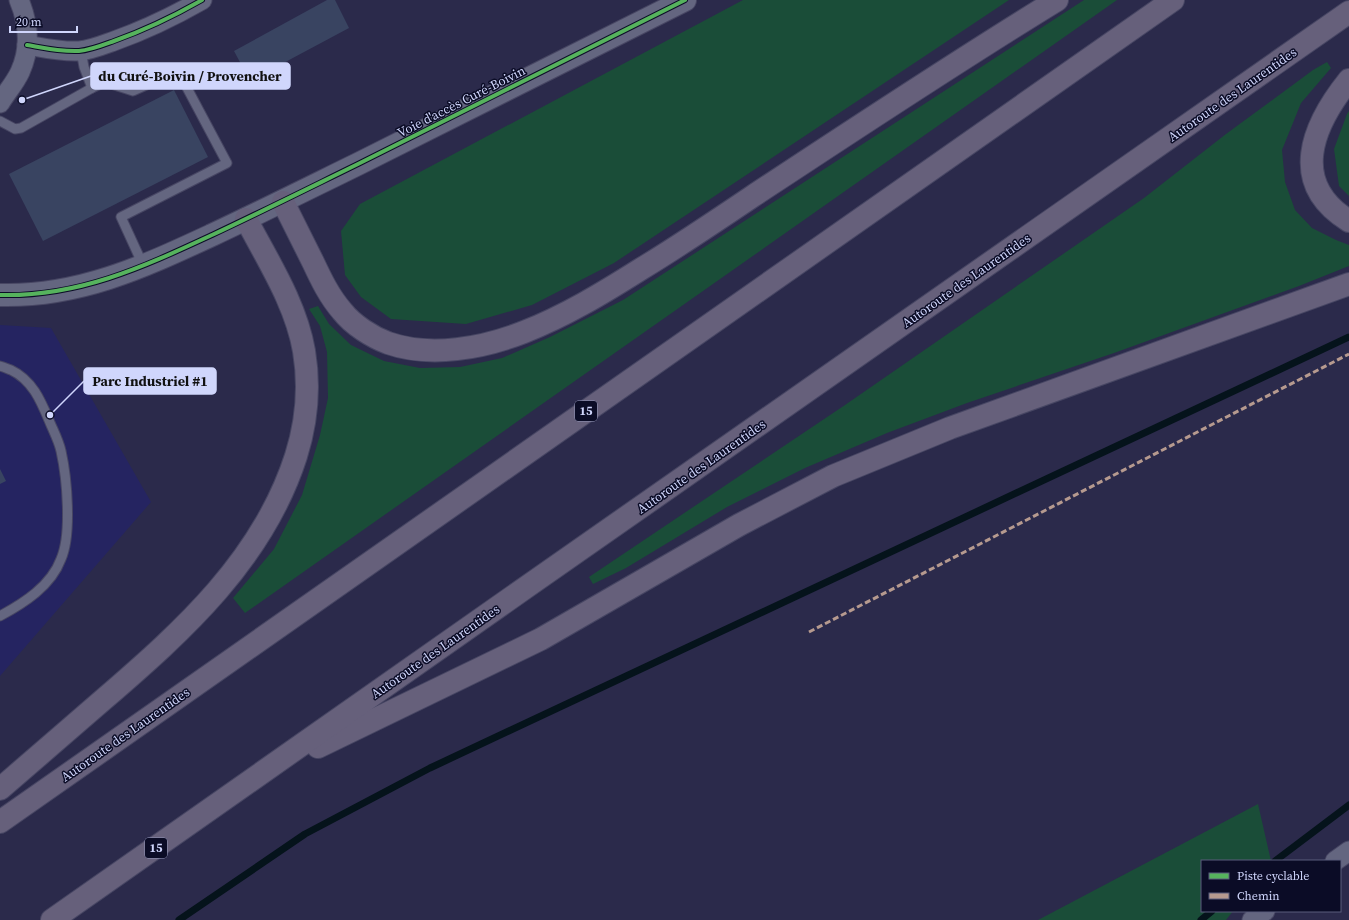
<svg xmlns="http://www.w3.org/2000/svg" width="1349" height="920" font-family="'Source Serif 4',serif">
	<style>
		.built { fill: #252461 }
		.green { fill: #1a4d38 }
		.lines { fill: none; stroke-linecap: round; stroke-linejoin: round }
		.stream { stroke: #05131b; stroke-width: 7 }
		.building { fill: #394461 }
		.service-casing { stroke: #474663; stroke-width: 11 }
		.minor-casing { stroke: #474663; stroke-width: 21 }
		.tertiary-casing { stroke: #474663; stroke-width: 24 }
		.motorway-casing { stroke: #474663; stroke-width: 24 }
		.service { stroke: #646680; stroke-width: 9 }
		.minor { stroke: #646680; stroke-width: 19 }
		.tertiary { stroke: #646680; stroke-width: 22 }
		.motorway { stroke: #66607b; stroke-width: 22 }
		.quiet { stroke: #b69a8f; stroke-width: 3; stroke-dasharray: 6 3; stroke-linecap: butt }
		.cycleway-casing { stroke: #0b0c26; stroke-width: 6 }
		.cycleway { stroke: #56b35d; stroke-width: 4 }
		.labels { text-anchor: middle; stroke-width: 3; stroke-linejoin: round; paint-order: stroke }
		.shield { fill: #0b0c26; stroke: #9599bc; stroke-width: 1 }
		.shield-label { font-size: 12px; font-weight: bold; fill: #d0d6fc }
		.street-label { font-size: 13px; fill: #d0d6fc; stroke: #0b0c26 }
		.leader { fill: none; stroke: #d0d6fc; stroke-width: 1.5 }
		.callout-dot { fill: #d0d6fc; stroke: #0b0c26; stroke-width: 1.5 }
		.callout { fill: #d0d6fc; stroke: #d0d6fc; stroke-width: 1.5 }
		.callout-label { font-size: 14px; text-anchor: middle; font-weight: bold; fill: #111 }
	</style>
	<rect width="100%" height="100%" fill="#2b2a4b"/>
	<polygon class="built" points="0,325 51,328 151,502 0,676"/>
	<g class="green">
		<polygon points="743,0 1009,0 614,263 532,305 466,324 391,319 361,297 345,275 341,231 360,204"/>
		<polygon points="1084,0 1117,0 245,613 233,598 274,549 302,495 320,435 328,398 327,352 320,326 309,309 318,306 329,324 351,345 384,361 420,368 460,367 502,358 550,337 623,300"/>
		<polygon points="1327,62 1331,68 1301,103 1282,150 1285,182 1295,210 1312,228 1336,240 1349,245 1349,266 1299,286 1114,353 967,403 887,433 805,468 727,507 626,568 593,584 589,577 845,405 1144,198 1226,134 1313,70"/>
		<polygon points="1349,111 1349,196 1339,186 1334,149 1347,114"/>
		<polygon points="1258,804 1271,861 1202,861 1202,911 1233,911 1226,920 1038,920"/>
	</g>
	<g class="lines">
		<g class="stream">
			<polyline points="1275,861 1349,805"/>
			<polyline points="179,920 305,834 430,768 1349,337"/>
			<polyline points="1201,920 1212,911"/>
		</g>
	</g>
	<g class="building">
		<polygon points="327,0 335,0 349,28 250,81 234,51"/>
		<polygon points="174,90 208,157 43,241 9,174"/>
		<polygon points="0,469 6,481 0,484"/>
	</g>
	<g class="lines">
		<g class="service-casing">
			<g id="service">
				<polyline points="81,51 84,67 92,88"/>
				<polyline points="0,121 15,129 21,128 92,88 105,82 133,91 178,71 227,163 121,217 143,265"/>
				<path d="M0,366C4,367 8,369 11,370C34,381 42,404 51,425C55,434 59,442 61,451C67,478 72,534 61,559C51,586 24,603 0,616"/>
			</g>
		</g>
		<g class="minor-casing">
			<g id="minor">
				<path d="M27,45C44,48 61,52 79,51C91,50 103,45 114,41C145,30 174,16 202,0"/>
				<path d="M0,103C6,93 15,83 20,72C31,48 29,24 19,0"/>
				<polyline points="1335,861 1349,851"/>
				<polyline points="1252,920 1265,911"/>
			</g>
		</g>
		<g class="tertiary-casing">
			<path id="tertiary" d="M0,295C79,297 143,267 212,235C261,212 309,188 358,164C467,109 576,55 685,0"/>
		</g>
		<g class="motorway-casing">
			<g id="motorway">
				<path d="M1349,80C1312,126 1288,183 1349,221"/>
				<path d="M283,202C293,222 303,242 313,262C321,279 329,296 342,311C353,325 372,337 388,343C431,358 483,348 524,332C565,316 603,293 641,269C679,246 716,221 753,196C853,130 954,63 1057,0"/>
				<polyline points="318,747 541,639 739,525 833,476 950,428 1349,284"/>
				<path d="M0,789C35,759 69,729 104,699C184,630 263,559 296,456C307,421 310,387 304,351C296,304 268,261 246,219"/>
				<polyline points="0,822 1173,0"/>
				<polyline points="52,920 535,581 1349,12"/>
			</g>
		</g>
		<use href="#service" class="service"/>
		<use href="#minor" class="minor"/>
		<use href="#tertiary" class="tertiary"/>
		<use href="#motorway" class="motorway"/>
		<polyline class="quiet" points="809,632 1349,354"/>
		<g class="cycleway-casing">
			<g id="cycleway">
				<path d="M27,45C44,48 61,52 79,51C91,50 103,45 114,41C145,30 174,16 202,0"/>
				<path d="M0,295C79,297 143,267 212,235C261,212 309,188 358,164C467,109 576,55 685,0"/>
			</g>
		</g>
		<use href="#cycleway" class="cycleway"/>
	</g>
	<g class="labels">
		<g class="shield">
			<rect x="575" y="401" width="22" height="20" rx="3"/>
			<rect x="145" y="838" width="22" height="20" rx="3"/>
		</g>
		<g class="shield-label">
			<text x="586" y="415">15</text>
			<text x="156" y="852">15</text>
		</g>
		<g class="street-label">
			<text transform="translate(1232 94) rotate(-35)" y="5">Autoroute des Laurentides</text>
			<text transform="translate(461 101) rotate(-27)" y="5">Voie d'accès Curé-Boivin</text>
			<text transform="translate(966 280) rotate(-35)" y="5">Autoroute des Laurentides</text>
			<text transform="translate(701 466) rotate(-35)" y="5">Autoroute des Laurentides</text>
			<text transform="translate(435 651) rotate(-35)" y="5">Autoroute des Laurentides</text>
			<text transform="translate(125 734) rotate(-35)" y="5">Autoroute des Laurentides</text>
		</g>
	</g>
	<path class="leader" d="M22 100L91 76M50 415L84 381"/>
	<g class="callout-dot">
		<circle cx="22" cy="100" r="4"/>
		<circle cx="50" cy="415" r="4"/>
	</g>
	<g class="callout">
		<rect x="91" y="63" width="199" height="26" rx="4"/>
		<rect x="84" y="368" width="132" height="26" rx="4"/>
	</g>
	<g class="callout-label">
		<text x="190" y="81">du Curé-Boivin / Provencher</text>
		<text x="150" y="386">Parc Industriel #1</text>
	</g>
	<rect x="1201" y="860" width="140" height="52" fill="#0b0c26" stroke="#5a5d7c"/>
	<rect x="1209" y="873" width="20" height="6" fill="#56b35d" stroke="#5a5d7c"/>
	<text x="1237" y="880" font-size="12" fill="#d0d6fc">Piste cyclable</text>
	<rect x="1209" y="893" width="20" height="6" fill="#b69a8f" stroke="#5a5d7c"/>
	<text x="1237" y="900" font-size="12" fill="#d0d6fc">Chemin</text>
	<path d="M10 26v6h67v-6" fill="none" stroke="#d0d6fc" stroke-width="2"/>
	<text x="16" y="26" font-size="12" fill="#d0d6fc" stroke="#0b0c26" stroke-width="3" paint-order="stroke">20 m</text>
</svg>
